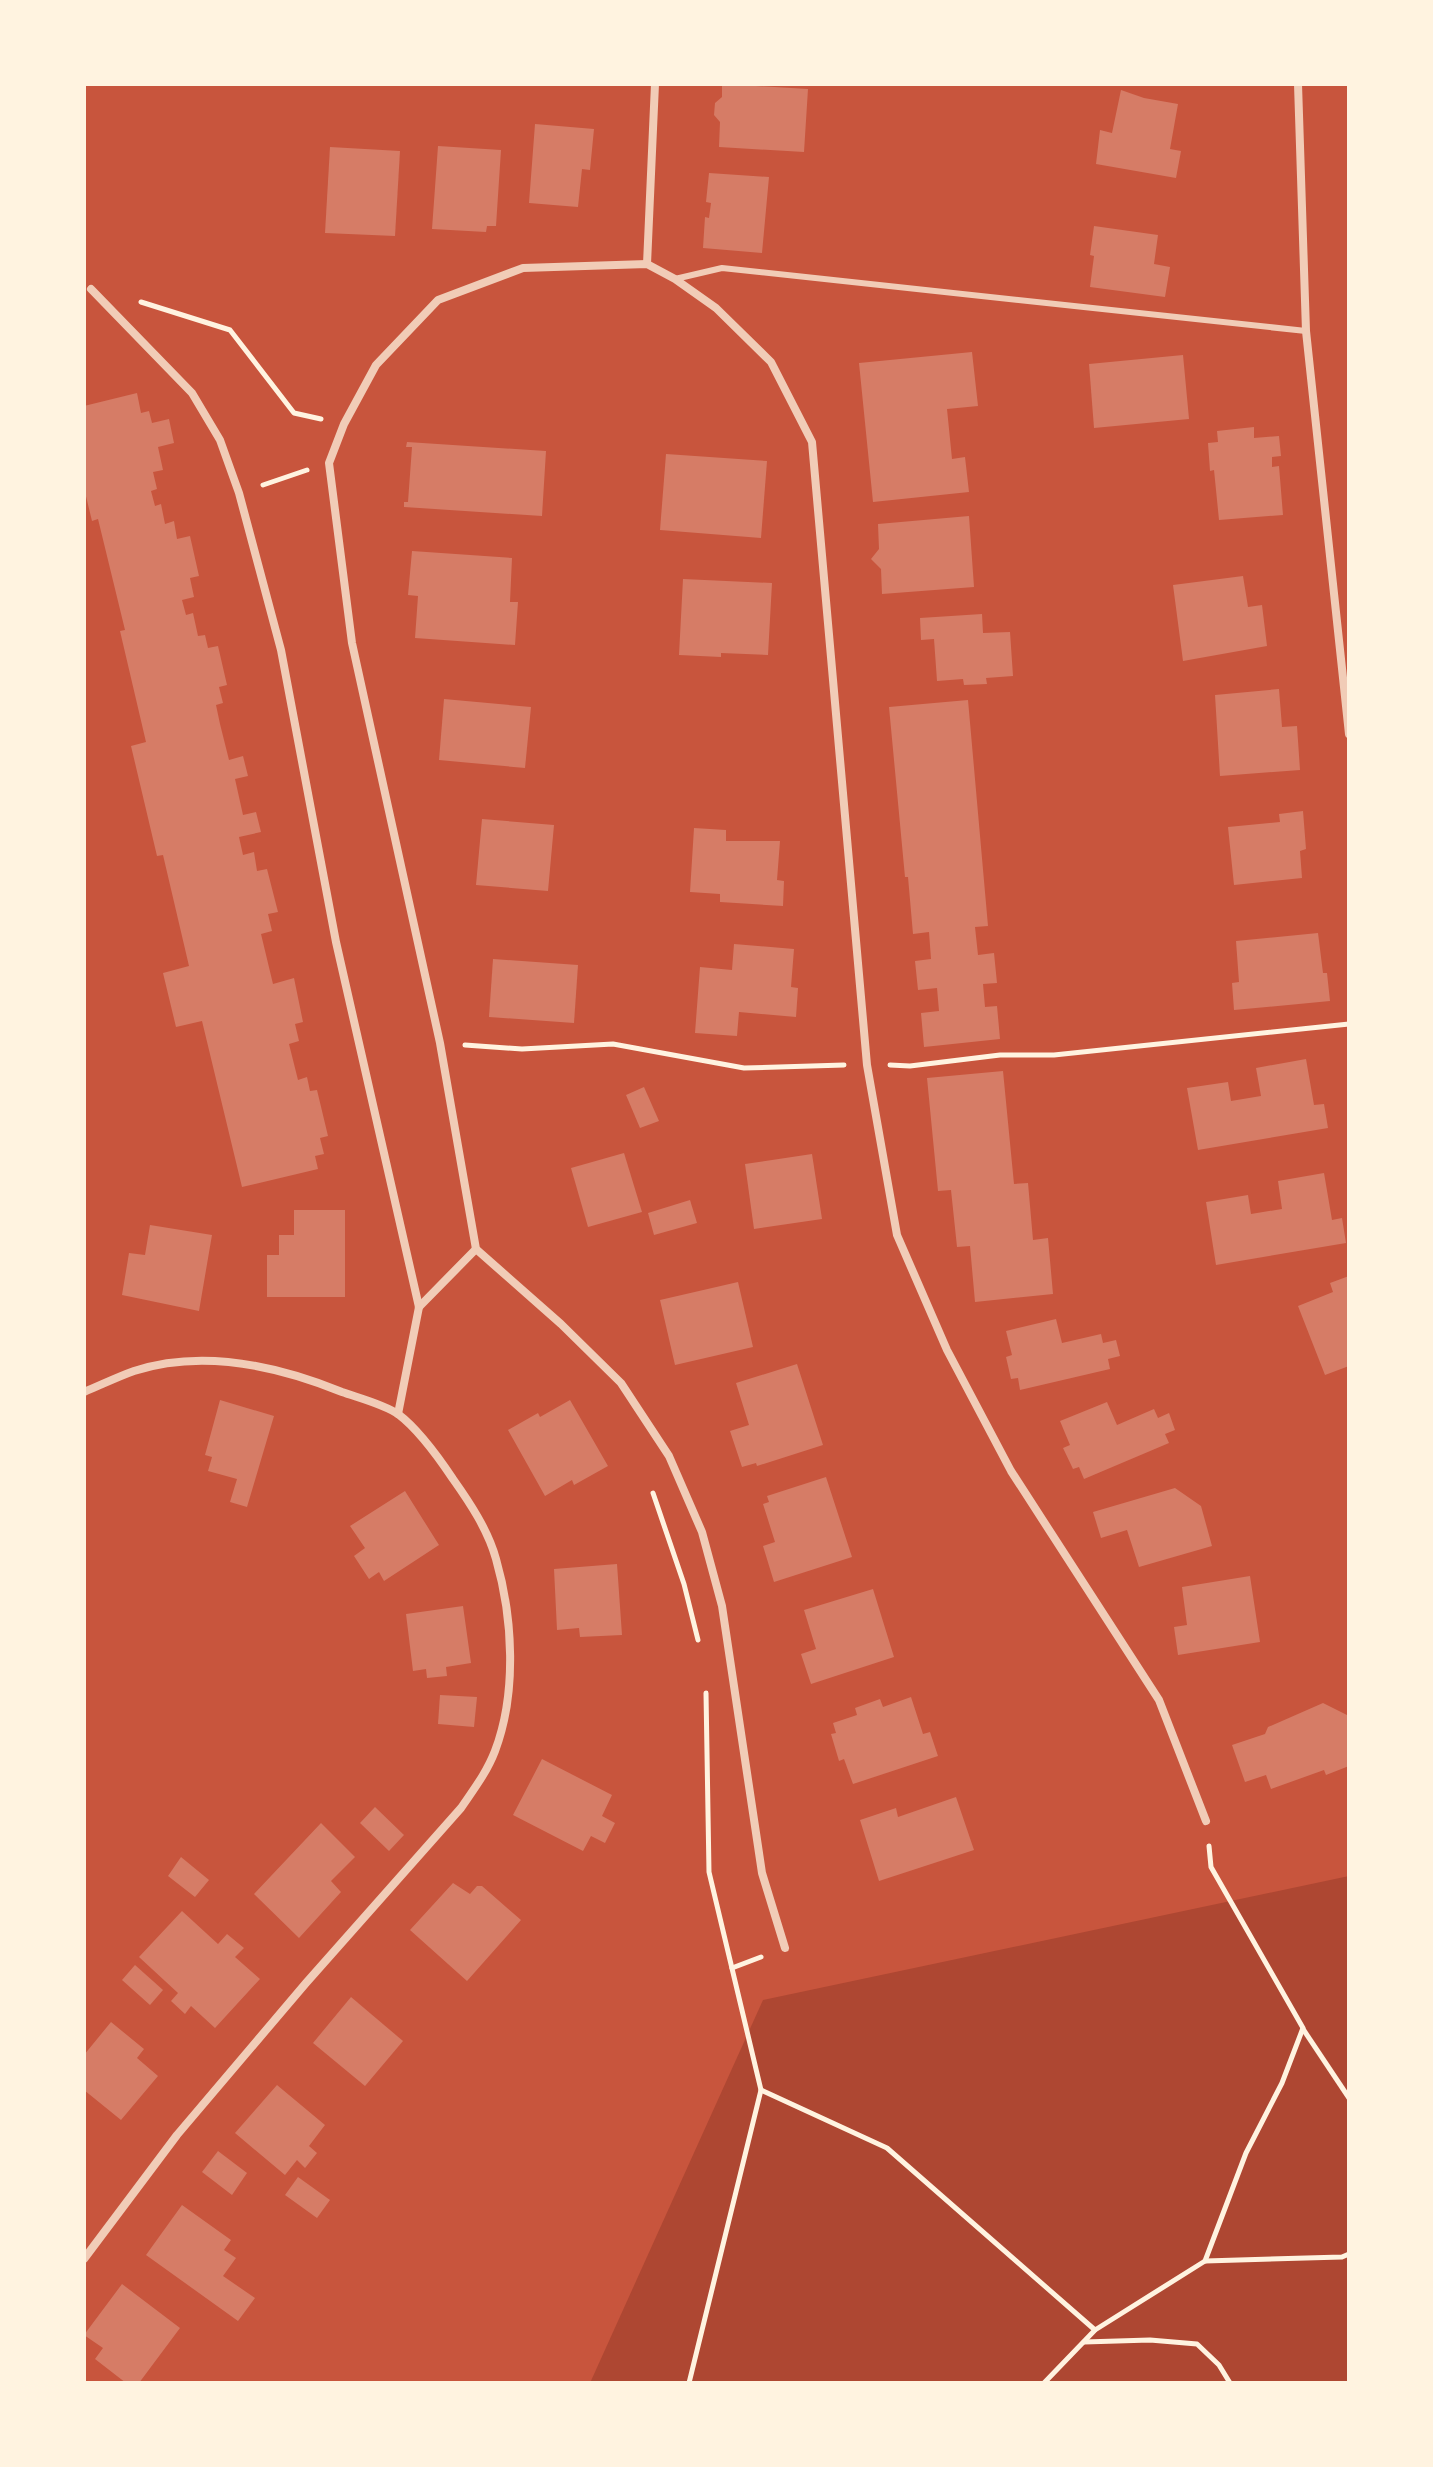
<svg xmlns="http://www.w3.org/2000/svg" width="1433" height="2467" font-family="'Roboto Condensed',sans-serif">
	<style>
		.green { fill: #ae4732 }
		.building { fill: #d67c66 }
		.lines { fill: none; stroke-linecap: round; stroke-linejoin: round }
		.path { stroke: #fff3e0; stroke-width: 5 }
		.service { stroke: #f1ccb7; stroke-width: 6 }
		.minor { stroke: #f1ccb7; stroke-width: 8 }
	</style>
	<rect width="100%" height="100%" fill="#c8553d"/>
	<polygon class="green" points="1349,1876 1349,2383 590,2383 763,2000"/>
	<g class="building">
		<polygon points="722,84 808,89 804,152 719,147 720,122 714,115 715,103 722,97"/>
		<polygon points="1121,90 1144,98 1178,104 1170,149 1181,151 1176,178 1096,164 1100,130 1112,133"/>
		<polygon points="535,124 594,129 590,170 582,169 578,207 529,203"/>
		<polygon points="438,146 501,150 496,226 487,226 486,232 432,229"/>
		<polygon points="330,147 400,151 395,236 325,233"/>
		<polygon points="709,173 769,177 762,253 703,248 705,217 709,218 711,203 706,202"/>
		<polygon points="1094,226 1158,235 1154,264 1170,267 1165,297 1090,287 1094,256 1090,255"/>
		<polygon points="972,352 978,406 947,409 952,459 965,457 969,492 873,502 859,363"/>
		<polygon points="1183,355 1189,419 1094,428 1089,364"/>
		<polygon points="137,393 141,413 149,411 152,423 169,419 174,443 158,447 163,470 153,472 157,489 151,491 155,506 161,504 165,524 174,521 177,539 190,536 199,576 190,578 194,597 182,600 186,615 193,613 198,636 205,635 208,648 218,646 227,685 219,687 223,703 216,705 220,724 229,760 243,756 248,776 235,779 243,815 256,812 261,832 239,837 243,855 254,852 257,871 267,869 278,912 268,914 272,931 261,934 273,984 294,978 303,1022 295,1024 299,1041 289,1044 298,1080 307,1077 310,1091 317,1090 328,1136 320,1138 324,1154 315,1156 318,1169 242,1187 202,1021 176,1027 163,973 189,966 163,855 157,856 131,746 146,742 120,631 125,630 98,519 92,521 84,488 84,406"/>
		<polygon points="1254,427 1254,438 1279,436 1281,456 1272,457 1272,467 1279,466 1283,515 1219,520 1214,470 1210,471 1208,443 1218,442 1217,431"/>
		<polygon points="407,442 546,451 542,516 404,507 404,502 408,502 412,447 406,447"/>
		<polygon points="666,454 767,461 761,538 660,530"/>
		<polygon points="969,516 974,587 882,594 881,569 871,559 879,549 878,524"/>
		<polygon points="412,551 512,558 510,602 518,602 515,645 415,638 418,596 408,595"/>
		<polygon points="1243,576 1248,607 1262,605 1267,646 1183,661 1173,585"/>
		<polygon points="683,579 772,583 768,655 721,653 721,657 679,655"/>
		<polygon points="982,614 983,633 1010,632 1013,676 986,678 987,684 964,685 963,679 937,681 934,639 921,640 920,618"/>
		<polygon points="1279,689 1282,727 1297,726 1300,770 1220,776 1215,695"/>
		<polygon points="444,699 531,707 525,768 439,760"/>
		<polygon points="968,700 988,926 975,927 978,955 994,953 997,983 983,984 985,1007 997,1006 1000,1039 924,1047 921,1013 939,1011 937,988 918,990 915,961 931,959 929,932 913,934 908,877 905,877 889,707"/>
		<polygon points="1303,811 1306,849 1300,851 1302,878 1234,885 1228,827 1280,822 1279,814"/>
		<polygon points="482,819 554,825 548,891 476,885"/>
		<polygon points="694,828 726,830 726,841 780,841 777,880 784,881 783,906 720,902 720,894 690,892"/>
		<polygon points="1318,933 1323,973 1327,973 1330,1001 1234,1010 1232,983 1239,982 1236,941"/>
		<polygon points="734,944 794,949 791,987 798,988 796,1017 739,1012 737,1036 695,1033 700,967 732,970"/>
		<polygon points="493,959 578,965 574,1023 489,1017"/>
		<polygon points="1306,1059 1314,1105 1324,1104 1328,1128 1198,1150 1187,1088 1228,1082 1231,1101 1261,1096 1256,1068"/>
		<polygon points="1003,1071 1014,1184 1028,1183 1033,1240 1048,1238 1053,1294 975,1302 970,1246 957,1247 951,1190 938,1191 927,1078"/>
		<polygon points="644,1087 659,1121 640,1128 626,1095"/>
		<polygon points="624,1153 642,1212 588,1227 571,1168"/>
		<polygon points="812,1154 822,1219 754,1229 745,1164"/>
		<polygon points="1324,1173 1332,1220 1342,1218 1346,1243 1216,1265 1206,1202 1248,1195 1251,1214 1282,1209 1278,1181"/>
		<polygon points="690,1200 697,1223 654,1235 648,1213"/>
		<polygon points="294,1210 345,1210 345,1297 267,1297 267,1255 279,1255 279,1235 294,1235"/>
		<polygon points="150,1225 212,1235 199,1311 122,1295 129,1253 145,1255"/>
		<polygon points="1349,1276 1349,1366 1325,1375 1298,1306 1333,1292 1330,1283"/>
		<polygon points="738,1282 753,1347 675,1365 660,1300"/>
		<polygon points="1056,1319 1062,1343 1101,1334 1103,1343 1116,1340 1120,1356 1108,1359 1110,1369 1020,1390 1018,1378 1011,1379 1006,1357 1012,1355 1006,1331"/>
		<polygon points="797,1364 823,1445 757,1466 756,1463 742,1467 730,1431 749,1425 736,1383"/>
		<polygon points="220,1400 274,1416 247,1507 230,1502 237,1479 208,1471 212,1457 205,1455"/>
		<polygon points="570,1400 608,1466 574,1485 572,1480 545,1496 508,1430 538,1413 540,1417"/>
		<polygon points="1107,1402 1117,1425 1154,1409 1158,1418 1169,1413 1175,1430 1165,1434 1169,1443 1084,1479 1079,1467 1073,1469 1063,1448 1070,1445 1060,1421"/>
		<polygon points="826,1477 852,1557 774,1582 763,1546 775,1542 763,1504 769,1502 767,1496"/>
		<polygon points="1175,1488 1201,1506 1212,1546 1139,1567 1127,1530 1101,1538 1093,1512"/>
		<polygon points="405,1491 439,1545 384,1581 379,1572 369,1579 354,1556 365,1548 350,1526"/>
		<polygon points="617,1564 622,1635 580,1637 579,1628 557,1630 554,1569"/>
		<polygon points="1250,1576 1260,1642 1178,1655 1174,1627 1187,1625 1182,1587"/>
		<polygon points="873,1589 894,1657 811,1684 801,1654 816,1649 804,1610"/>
		<polygon points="463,1606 471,1663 446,1667 447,1676 427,1678 426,1669 413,1671 406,1614"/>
		<polygon points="440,1695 477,1697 474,1727 438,1724"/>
		<polygon points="911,1697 923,1734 930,1732 938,1756 853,1784 844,1759 839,1761 831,1734 836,1733 833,1723 857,1715 855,1708 880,1699 883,1707"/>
		<polygon points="1323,1703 1349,1716 1349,1766 1326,1775 1324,1770 1271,1789 1266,1775 1245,1782 1232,1745 1265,1734 1268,1727"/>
		<polygon points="542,1759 612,1795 602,1816 615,1823 605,1843 591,1836 583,1851 513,1815"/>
		<polygon points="956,1797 974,1850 879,1881 860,1820 896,1808 898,1817"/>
		<polygon points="375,1807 404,1835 389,1851 360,1823"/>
		<polygon points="321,1823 355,1857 331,1881 341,1892 299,1938 254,1894"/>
		<polygon points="181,1857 209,1880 195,1897 168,1876"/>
		<polygon points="453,1883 470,1894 477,1886 482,1886 521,1920 467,1981 410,1930"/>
		<polygon points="182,1911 218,1944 227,1934 244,1948 235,1957 260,1979 215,2028 191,2006 185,2014 171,2001 178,1993 139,1957"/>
		<polygon points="135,1965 163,1990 150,2005 122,1980"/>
		<polygon points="351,1997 403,2041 365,2086 313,2043"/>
		<polygon points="111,2022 144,2049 137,2058 158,2076 121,2120 84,2090 84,2055"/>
		<polygon points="277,2085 325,2125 309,2146 317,2153 305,2168 297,2160 285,2175 235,2133"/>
		<polygon points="218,2151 247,2173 232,2195 202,2172"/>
		<polygon points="298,2177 330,2200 317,2218 285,2195"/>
		<polygon points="182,2205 231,2240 224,2250 236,2258 223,2276 255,2298 238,2321 146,2255"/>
		<polygon points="122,2284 180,2328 139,2383 126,2383 95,2359 103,2348 84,2335"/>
	</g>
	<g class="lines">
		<g class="path">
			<polyline points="141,302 230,330 294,413 321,419"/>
			<polyline points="263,485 307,470"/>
			<polyline points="465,1045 522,1049 613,1044 744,1068 844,1065"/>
			<polyline points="890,1065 910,1066 1000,1055 1054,1055 1349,1024"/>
			<polyline points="653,1493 684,1584 698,1640"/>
			<polyline points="732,1968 761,1957"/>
			<polyline points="1303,2029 1349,2098"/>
			<polyline points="761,2090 887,2148 1095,2330 1205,2261 1342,2257 1349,2254"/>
			<polyline points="1205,2261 1246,2153 1282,2083 1303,2028 1211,1867 1209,1846"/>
			<polyline points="1084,2342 1150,2340 1197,2344 1219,2365 1230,2383"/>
			<polyline points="689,2383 761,2090 709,1872 706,1693"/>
			<polyline points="1044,2383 1095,2330"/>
		</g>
		<polyline class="service" points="675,279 722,268 1306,331"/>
		<g class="minor">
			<polyline points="1298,84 1306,331 1349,734"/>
			<polyline points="647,264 655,84"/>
			<polyline points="91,289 192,393 220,440 239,493 281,650 336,942 419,1307 398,1414"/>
			<polyline points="419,1307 476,1249"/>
			<path d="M84,1392C101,1385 117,1377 134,1371C202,1349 278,1366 342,1392C359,1398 383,1404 398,1414C418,1429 439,1458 453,1479C470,1503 488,1530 496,1559C513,1618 517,1693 495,1751C487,1772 474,1789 461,1808L306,1983L177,2135L84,2259"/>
			<polyline points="785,1948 762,1873 722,1606 702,1532 669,1456 621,1383 561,1324 476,1249 440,1043 352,643 329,463 344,424 376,365 438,300 523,268 647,264 675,279 716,308 771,362 812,442 867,1065 897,1235 947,1350 1011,1471 1159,1700 1206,1821"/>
		</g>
	</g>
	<rect width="1433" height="2467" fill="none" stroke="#fff3e0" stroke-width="172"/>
</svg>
